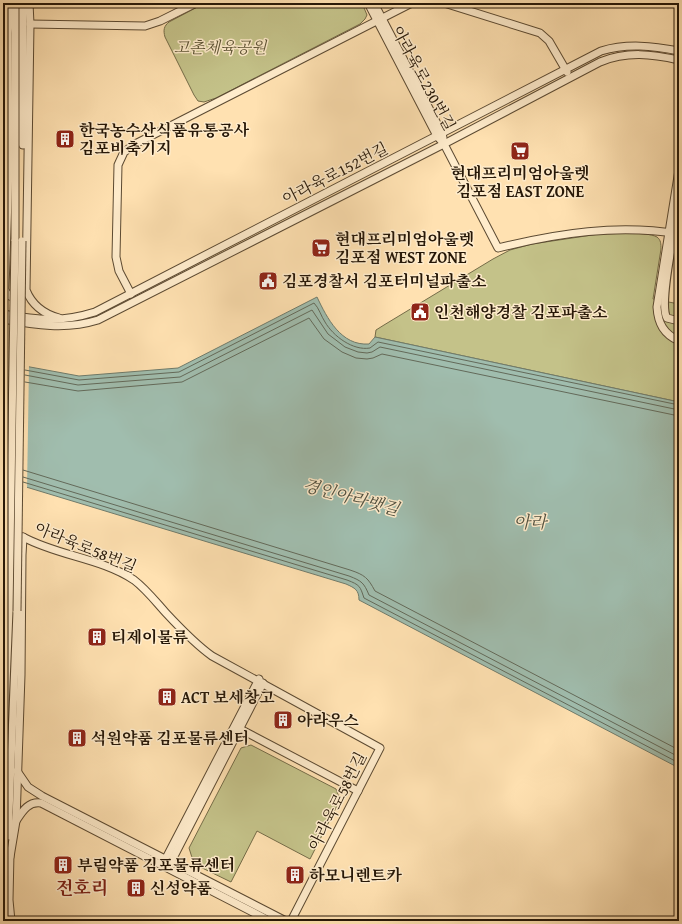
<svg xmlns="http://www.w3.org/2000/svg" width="682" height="924" font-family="'Gentium Book Plus','Noto Serif KR',serif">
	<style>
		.green { fill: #c4c289; stroke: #756c48 }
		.water { fill: #a0bdae; stroke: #6f7b6b }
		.pier { fill: #ffe1b1 }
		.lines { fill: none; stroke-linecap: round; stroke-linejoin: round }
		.shore { stroke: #636a5a; stroke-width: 1 }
		.minor-casing { stroke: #5c4a32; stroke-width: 9 }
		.minor { stroke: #ffeccc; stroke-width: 7 }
		.minor-bridge-casing { stroke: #5c4a32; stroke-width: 9; stroke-linecap: butt }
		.minor-bridge { stroke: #ffeccc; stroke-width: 7 }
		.labels { text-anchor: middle; stroke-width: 3; stroke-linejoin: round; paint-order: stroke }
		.park-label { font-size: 16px; font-style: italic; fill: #5d5334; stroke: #ffeccc }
		.street-label { font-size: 16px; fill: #261707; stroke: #ffeccc }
		.poi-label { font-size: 16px; font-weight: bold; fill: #261707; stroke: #ffeccc; text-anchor: start }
		.water-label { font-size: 17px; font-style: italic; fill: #515141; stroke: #ffeccc }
		.quarter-label { font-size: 18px; font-weight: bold; fill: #7a1f14; stroke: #ffeccc }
	</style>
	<rect width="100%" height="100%" fill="#ffe1b1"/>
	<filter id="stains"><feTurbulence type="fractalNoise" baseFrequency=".005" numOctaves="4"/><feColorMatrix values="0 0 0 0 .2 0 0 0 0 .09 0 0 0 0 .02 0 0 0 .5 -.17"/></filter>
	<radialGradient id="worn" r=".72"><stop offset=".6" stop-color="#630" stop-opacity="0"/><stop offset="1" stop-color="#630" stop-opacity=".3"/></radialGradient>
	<g class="green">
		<path d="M205,3H362L367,15L365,19L360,24L216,98L204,102L198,101L194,95L165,37C163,30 164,26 169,22Z"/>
		<path d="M599,234C612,234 646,231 657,237C661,240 661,244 661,249L653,299L679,304V402L375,337L376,330L384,325L493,259L510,250L532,244Z"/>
		<polygon points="251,745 336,789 340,800 310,859 257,831 231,882 194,864 189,848 241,748"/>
	</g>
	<path class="water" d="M317,297C327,318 341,346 369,344L375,337L679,402V768L359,600C359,590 355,588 346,584L3,480V362L79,376L178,368Z"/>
	<polygon class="pier" points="4,361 29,365 27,489 3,482"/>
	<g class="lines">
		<g class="shore">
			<path d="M25,370L79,380L179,372L314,303C319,308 321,316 325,322C333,336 353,351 370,348L378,342L679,405"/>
			<polyline points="25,375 78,385 180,377 312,310 328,334 345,347 358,352 367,353 372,352 380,347 679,410"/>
			<polyline points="25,382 78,391 182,382 309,318 324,339 342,352 356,358 367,359 373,358 382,354 679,416"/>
			<path d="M23,470L350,570C365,575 368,578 375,591L679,750"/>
			<path d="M23,477L349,576C362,581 364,583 369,595L679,757"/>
			<path d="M23,482L347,580C360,585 360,586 364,598L679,763"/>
		</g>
		<g class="minor-casing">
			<g id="minor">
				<path d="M11,3L8,33L9,166L5,289C6,296 13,299 20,296"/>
				<path d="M29,3L30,24L26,290C32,305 44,314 59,318"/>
				<path d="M368,3L437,136L444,144L498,248C558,233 618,224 679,234"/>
				<polyline points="374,3 442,133 443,138"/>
				<polyline points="444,3 540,33 549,41 567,72"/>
				<polyline points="30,24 145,26 160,21 196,3"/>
				<polyline points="23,145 23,3"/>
				<path d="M679,170L657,307C658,324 664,334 679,341"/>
				<path d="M679,205C676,226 658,304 667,318L679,321"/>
				<polyline points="15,241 15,3"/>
				<polyline points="131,294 119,271 116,257 118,165 124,152 137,143 412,3"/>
				<path d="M3,314C38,320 60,323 95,312L601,51C627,43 653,46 679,51"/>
				<path d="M3,319C35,325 66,330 98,320L444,144L600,62C627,51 652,54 679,60"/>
				<polyline points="3,530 15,534"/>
				<path d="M23,537C58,556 101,558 134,580C146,589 156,602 166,613C180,628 195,644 212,656L380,748L291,921"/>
				<polyline points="240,729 358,791"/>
				<polyline points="3,757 9,610"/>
				<polyline points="17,771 28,787 42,796 286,921"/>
				<path d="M16,821C22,812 28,801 41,803L270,921"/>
				<polyline points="10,836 9,813 17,611"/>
				<polyline points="10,853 9,900 11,921"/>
				<polyline points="10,857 16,821 21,675 22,555 23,537"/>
				<polyline points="164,862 259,679"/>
				<polyline points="169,866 263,683"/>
			</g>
		</g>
		<use href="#minor" class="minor"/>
		<g class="minor-bridge-casing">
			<g id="minor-bridge">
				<polyline points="9,610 15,241"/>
				<polyline points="17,611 22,241"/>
			</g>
		</g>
		<use href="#minor-bridge" class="minor-bridge"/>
	</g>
	<defs>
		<g id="building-square" transform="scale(1)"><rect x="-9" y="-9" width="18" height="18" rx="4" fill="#8f2418" stroke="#ffeccc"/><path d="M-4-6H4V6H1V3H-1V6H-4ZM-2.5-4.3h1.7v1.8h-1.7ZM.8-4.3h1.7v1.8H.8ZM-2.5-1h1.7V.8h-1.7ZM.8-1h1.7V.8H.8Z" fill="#fff"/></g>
		<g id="supermarket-square" transform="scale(1)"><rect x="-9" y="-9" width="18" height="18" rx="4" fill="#8f2418" stroke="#ffeccc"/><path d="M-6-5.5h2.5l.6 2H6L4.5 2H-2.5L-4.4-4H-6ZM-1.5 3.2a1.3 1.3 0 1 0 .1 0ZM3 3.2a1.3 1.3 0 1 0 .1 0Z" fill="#fff"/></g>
		<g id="civic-square" transform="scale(1)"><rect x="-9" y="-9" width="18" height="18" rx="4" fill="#8f2418" stroke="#ffeccc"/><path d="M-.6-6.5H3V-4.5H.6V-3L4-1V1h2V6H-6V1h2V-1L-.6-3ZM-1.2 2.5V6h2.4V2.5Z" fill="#fff"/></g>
	</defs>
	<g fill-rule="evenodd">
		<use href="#building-square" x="65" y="139"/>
		<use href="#supermarket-square" x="520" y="151"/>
		<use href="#supermarket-square" x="321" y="248"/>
		<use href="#civic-square" x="268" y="281"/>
		<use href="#civic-square" x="420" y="312"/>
		<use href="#building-square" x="97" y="637"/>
		<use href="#building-square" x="167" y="697"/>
		<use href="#building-square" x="283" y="720"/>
		<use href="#building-square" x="77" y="738"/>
		<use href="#building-square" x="63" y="865"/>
		<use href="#building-square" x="295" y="875"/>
		<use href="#building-square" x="136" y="888"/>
	</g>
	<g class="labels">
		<g class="park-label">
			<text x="220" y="53">고촌체육공원</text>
		</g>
		<g class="street-label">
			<text transform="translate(424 78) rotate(62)" y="6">아라육로230번길</text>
			<text transform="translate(335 173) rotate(-27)" y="6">아라육로152번길</text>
			<text transform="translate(86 547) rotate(22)" y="6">아라육로58번길</text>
			<text transform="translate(337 801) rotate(-63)" y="6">아라육로58번길</text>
		</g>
		<g class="poi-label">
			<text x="79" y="136">한국농수산식품유통공사<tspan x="79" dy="18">김포비축기지</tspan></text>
			<text x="520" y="179" text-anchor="middle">현대프리미엄아울렛<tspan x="520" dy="18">김포점 EAST ZONE</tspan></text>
			<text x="335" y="245">현대프리미엄아울렛<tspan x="335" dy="18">김포점 WEST ZONE</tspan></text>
			<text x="282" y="287">김포경찰서 김포터미널파출소</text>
			<text x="434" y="318">인천해양경찰 김포파출소</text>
			<text x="111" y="643">티제이물류</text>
			<text x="181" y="703">ACT 보세창고</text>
			<text x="297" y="726">아라우스</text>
			<text x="91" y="744">석원약품 김포물류센터</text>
			<text x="77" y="871">부림약품 김포물류센터</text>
			<text x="309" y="881">하모니렌트카</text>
			<text x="150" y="894">신성약품</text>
		</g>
		<g class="water-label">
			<text transform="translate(351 497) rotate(15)" y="6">경인아라뱃길</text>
			<text x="530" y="528">아라</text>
		</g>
		<g class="quarter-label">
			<text x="82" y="894">전호리</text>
		</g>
	</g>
	<rect width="682" height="924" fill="none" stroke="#ffe1b1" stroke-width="16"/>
	<rect x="4" y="4" width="674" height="916" fill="none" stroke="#261707" stroke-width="2"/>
	<rect x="8" y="8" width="666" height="908" fill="none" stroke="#261707"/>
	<rect width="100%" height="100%" filter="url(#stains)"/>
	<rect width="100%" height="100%" fill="url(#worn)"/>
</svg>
